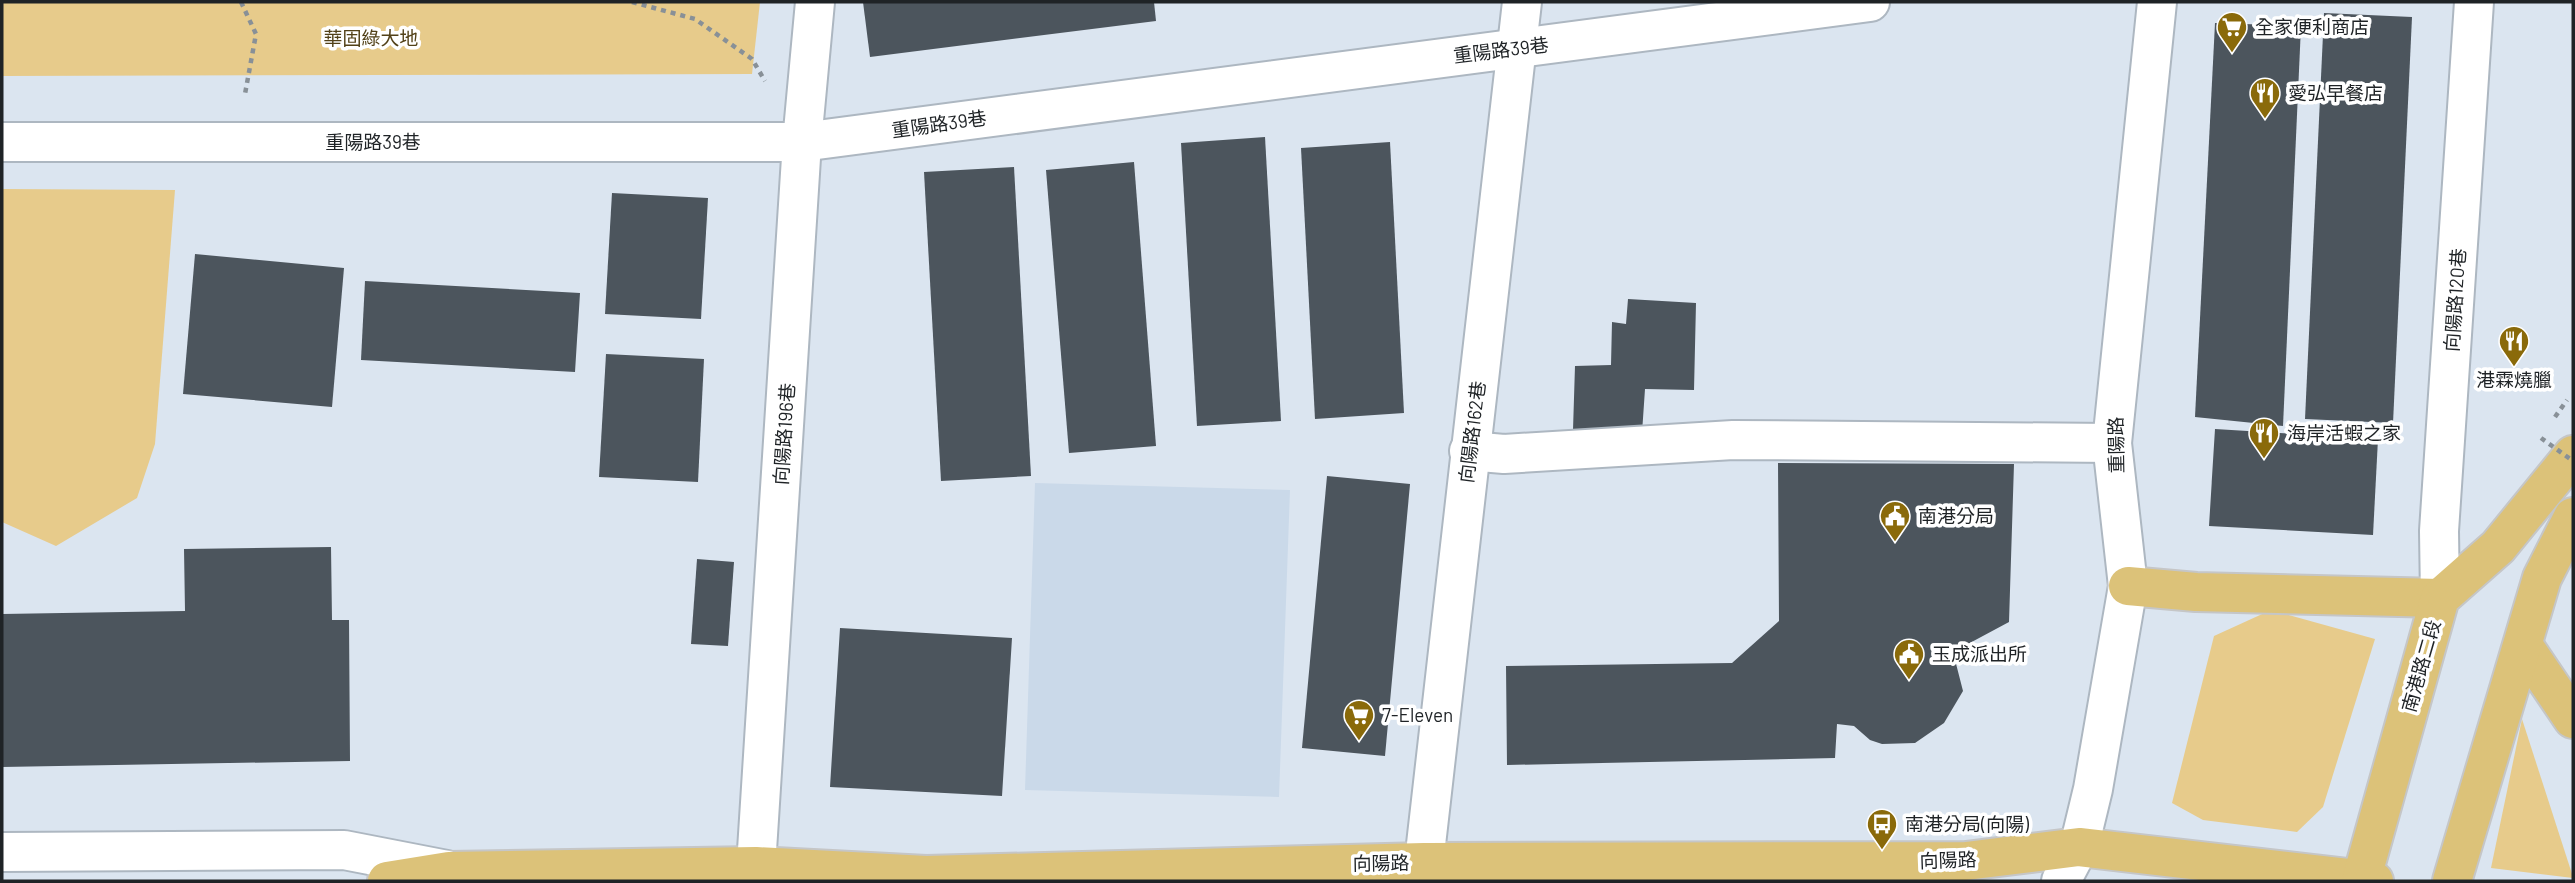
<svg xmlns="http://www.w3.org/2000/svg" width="2575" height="883" font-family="Barlow,'Noto Sans TC',sans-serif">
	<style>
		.built { fill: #cad9e9 }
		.green { fill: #e7cb8b }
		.building { fill: #4c555d }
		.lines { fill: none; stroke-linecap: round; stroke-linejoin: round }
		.minor-casing { stroke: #adb7c1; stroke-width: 42 }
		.major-casing { stroke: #c5c6c7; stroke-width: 42 }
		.path { stroke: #889097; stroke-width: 4.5; stroke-dasharray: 5 5; stroke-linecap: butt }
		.minor { stroke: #fff; stroke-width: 38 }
		.major { stroke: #dcc279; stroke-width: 38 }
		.path-bridge { stroke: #889097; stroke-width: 4.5; stroke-dasharray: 5 5; stroke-linecap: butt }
		.labels { text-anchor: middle; stroke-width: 7; stroke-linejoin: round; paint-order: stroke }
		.poi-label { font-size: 19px; fill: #1f2326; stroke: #fff; text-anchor: start }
		.park-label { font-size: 19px; fill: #524118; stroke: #fff }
		.street-label { font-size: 19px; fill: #1f2326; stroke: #fff }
	</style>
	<rect width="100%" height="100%" fill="#dbe5f0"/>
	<polygon class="built" points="1035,483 1290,490 1279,797 1025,790"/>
	<g class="green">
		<polygon points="2,2 760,2 752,74 2,76"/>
		<polygon points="2,189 175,190 155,444 137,498 56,546 2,522"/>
		<polygon points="2271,610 2375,639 2323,807 2297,832 2203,820 2172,803 2214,636"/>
		<polygon points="2522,719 2573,877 2573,878 2491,868"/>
	</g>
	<g class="building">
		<polygon points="863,2 1154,2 1156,21 870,57"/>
		<polygon points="2324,13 2412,17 2393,423 2305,419"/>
		<polygon points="2215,23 2301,26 2283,426 2195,417"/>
		<polygon points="1265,137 1281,421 1197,426 1181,143"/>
		<polygon points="1390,142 1404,413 1315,419 1301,148"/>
		<polygon points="1134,162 1156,446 1069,453 1046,170"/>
		<polygon points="1014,167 1031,476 941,481 924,172"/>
		<polygon points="612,193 708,198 701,319 605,314"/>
		<polygon points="195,254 344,268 332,407 183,394"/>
		<polygon points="365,281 580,293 575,372 361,360"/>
		<polygon points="1628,299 1696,303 1694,390 1645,389 1642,433 1573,430 1575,366 1611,365 1612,322 1626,324"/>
		<polygon points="606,354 704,359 698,482 599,477"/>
		<polygon points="2215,429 2378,439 2373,535 2209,526"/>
		<polygon points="1778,463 2014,464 2009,622 1953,652 1963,691 1944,723 1915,743 1882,744 1870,740 1854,726 1837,724 1835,758 1507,765 1506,666 1732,663 1779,621"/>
		<polygon points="1327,476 1410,484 1385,756 1302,748"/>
		<polygon points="331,547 332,620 349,620 350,761 2,767 2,614 185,611 184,549"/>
		<polygon points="697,559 734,562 728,646 691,644"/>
		<polygon points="840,628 1012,638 1002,796 830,787"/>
	</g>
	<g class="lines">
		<g class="minor-casing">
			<g id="minor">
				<polyline points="2,142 802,142 1870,2"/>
				<polyline points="1469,451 1504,454 1733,440 2112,443"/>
				<polyline points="2440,598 2439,531 2474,2"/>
				<polyline points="2,852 344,850 447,870"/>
				<polyline points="1424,862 1522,2"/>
				<polyline points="756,866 802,142 815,2"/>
				<polyline points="2061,881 2079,847 2093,789 2128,586 2112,443 2157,2"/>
			</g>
		</g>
		<g class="major-casing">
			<g id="major">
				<polyline points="2128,586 2196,592 2440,598"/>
				<polyline points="2523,645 2573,719"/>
				<polyline points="387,881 449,871 756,866 926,875 1424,862 1966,861 2079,847 2374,881"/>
				<polyline points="2361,881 2440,598 2498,547 2573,455"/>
				<polyline points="2452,881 2542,578 2573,517"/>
			</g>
		</g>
		<g class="path">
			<polyline points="241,2 256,34 245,94"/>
			<polyline points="632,2 695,19 752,59 765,81"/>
			<polyline points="2555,417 2567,400"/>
		</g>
		<use href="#minor" class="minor"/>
		<use href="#major" class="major"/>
		<polyline class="path-bridge" points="2541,438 2573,461"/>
	</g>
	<defs>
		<g id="supermarket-pin" transform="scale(1.575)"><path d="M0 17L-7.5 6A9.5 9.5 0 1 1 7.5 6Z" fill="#8a6a0a" stroke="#fff"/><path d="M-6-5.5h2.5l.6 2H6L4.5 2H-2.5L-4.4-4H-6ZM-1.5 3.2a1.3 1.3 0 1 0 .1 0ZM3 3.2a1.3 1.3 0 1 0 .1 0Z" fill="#fff"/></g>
		<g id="restaurant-pin" transform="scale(1.575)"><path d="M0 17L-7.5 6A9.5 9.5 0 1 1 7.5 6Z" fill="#8a6a0a" stroke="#fff"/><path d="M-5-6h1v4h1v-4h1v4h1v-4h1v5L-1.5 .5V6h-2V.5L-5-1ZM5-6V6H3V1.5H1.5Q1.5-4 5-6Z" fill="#fff"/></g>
		<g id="civic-pin" transform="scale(1.575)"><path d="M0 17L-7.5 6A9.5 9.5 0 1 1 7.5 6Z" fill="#8a6a0a" stroke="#fff"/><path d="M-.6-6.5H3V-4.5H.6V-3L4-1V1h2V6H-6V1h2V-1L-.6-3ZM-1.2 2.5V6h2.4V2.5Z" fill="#fff"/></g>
		<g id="bus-pin" transform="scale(1.575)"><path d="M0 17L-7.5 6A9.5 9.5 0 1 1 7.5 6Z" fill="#8a6a0a" stroke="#fff"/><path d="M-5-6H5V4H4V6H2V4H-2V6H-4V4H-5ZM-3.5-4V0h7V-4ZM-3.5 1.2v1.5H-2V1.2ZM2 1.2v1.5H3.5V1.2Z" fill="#fff"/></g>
	</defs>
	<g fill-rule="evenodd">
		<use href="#supermarket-pin" x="2232" y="27"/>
		<use href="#restaurant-pin" x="2265" y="93"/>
		<use href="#restaurant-pin" x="2514" y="341"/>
		<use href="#restaurant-pin" x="2264" y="433"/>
		<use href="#civic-pin" x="1895" y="516"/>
		<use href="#civic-pin" x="1909" y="654"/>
		<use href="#supermarket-pin" x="1359" y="715"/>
		<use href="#bus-pin" x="1882" y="824"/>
	</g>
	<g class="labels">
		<g class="poi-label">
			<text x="2255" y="34">全家便利商店</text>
			<text x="2288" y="100">愛弘早餐店</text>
			<text x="2514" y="387" text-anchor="middle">港霖燒臘</text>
			<text x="2287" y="440">海岸活蝦之家</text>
			<text x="1918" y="523">南港分局</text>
			<text x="1932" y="661">玉成派出所</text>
			<text x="1382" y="722">7-Eleven</text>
			<text x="1905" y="831">南港分局(向陽)</text>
		</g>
		<g class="park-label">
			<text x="371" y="45">華固綠大地</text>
		</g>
		<g class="street-label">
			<text transform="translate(1501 50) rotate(-7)" y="7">重陽路39巷</text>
			<text transform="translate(939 124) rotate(-8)" y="7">重陽路39巷</text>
			<text x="373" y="149">重陽路39巷</text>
			<text transform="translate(2455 300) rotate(-86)" y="7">向陽路120巷</text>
			<text transform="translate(1472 432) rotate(-83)" y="7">向陽路162巷</text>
			<text transform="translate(784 434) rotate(-86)" y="7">向陽路196巷</text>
			<text transform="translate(2116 445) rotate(-91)" y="7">重陽路</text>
			<text transform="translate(2421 666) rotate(-74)" y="7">南港路二段</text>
			<text transform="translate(1948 860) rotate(-2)" y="7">向陽路</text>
			<text transform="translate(1381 863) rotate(-1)" y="7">向陽路</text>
		</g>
	</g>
	<rect width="2575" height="883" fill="none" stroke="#1f2326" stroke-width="7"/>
</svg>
